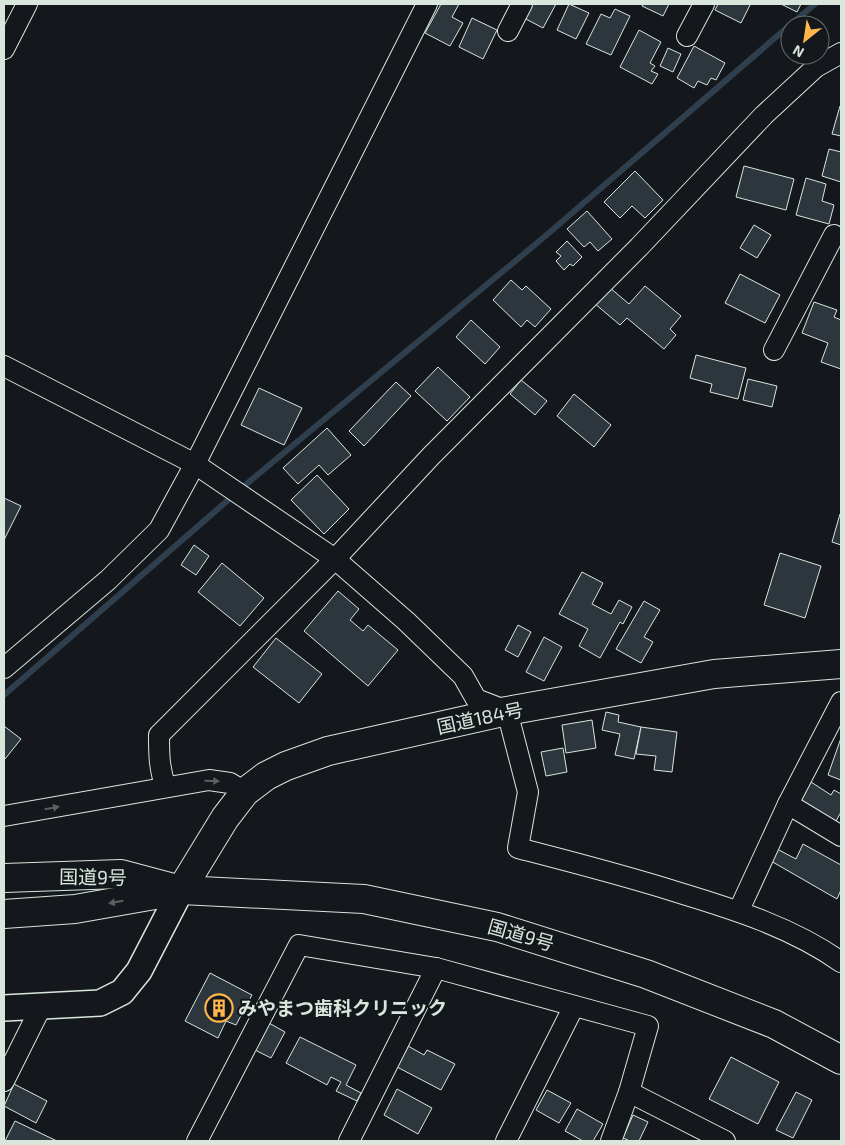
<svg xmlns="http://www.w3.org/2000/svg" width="845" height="1145" font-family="'Exo 2','Noto Sans JP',sans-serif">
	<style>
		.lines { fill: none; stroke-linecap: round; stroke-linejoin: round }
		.stream { stroke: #2f3f4d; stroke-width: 6 }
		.building { fill: #2c363c; stroke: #d8e6dc }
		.minor-casing { stroke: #d8e6dc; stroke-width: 22 }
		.tertiary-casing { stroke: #d8e6dc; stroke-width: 28 }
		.trunk-casing { stroke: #d8e6dc; stroke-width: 30 }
		.minor { stroke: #14181c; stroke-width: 20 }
		.tertiary { stroke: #14181c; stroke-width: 25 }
		.trunk { stroke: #14181c; stroke-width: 28 }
		.oneway { fill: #59605f }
		.labels { text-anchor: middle; stroke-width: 4; stroke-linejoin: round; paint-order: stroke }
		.street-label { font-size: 19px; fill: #d8e6dc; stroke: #14181c }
		.poi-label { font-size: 19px; font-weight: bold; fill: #d8e6dc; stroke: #14181c; text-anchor: start }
	</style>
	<rect width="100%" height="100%" fill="#14181c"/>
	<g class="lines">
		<g class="stream">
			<polyline points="790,25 815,4"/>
			<polyline points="4,695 250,481 543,238 790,25"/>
		</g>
	</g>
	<g class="building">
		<polygon points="441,4 459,4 452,17 463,23 450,46 425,33"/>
		<polygon points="531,4 556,4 543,28 524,18"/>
		<polygon points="569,4 589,13 576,39 557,30"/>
		<polygon points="643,4 669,4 663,16 642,6"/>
		<polygon points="718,4 747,4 750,5 741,23 715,10"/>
		<polygon points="781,4 801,4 797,12"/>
		<polygon points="615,9 630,16 611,55 586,44 601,14 610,18"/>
		<polygon points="472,18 497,30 483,59 459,47"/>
		<polygon points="639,30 661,42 650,63 655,66 651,71 658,74 652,84 620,67"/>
		<polygon points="694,46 725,63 716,80 711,78 707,85 698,81 694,88 677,78"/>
		<polygon points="668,48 681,54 673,72 660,66"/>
		<polygon points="840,106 841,106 841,136 832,134"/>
		<polygon points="829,149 841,152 841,182 822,176"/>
		<polygon points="744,166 794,179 786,210 736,197"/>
		<polygon points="635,171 663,200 645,218 632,206 620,218 604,202"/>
		<polygon points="806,178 826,184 822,201 834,205 829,224 796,215"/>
		<polygon points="587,211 612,239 598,251 590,242 584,247 567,229"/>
		<polygon points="754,225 771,235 757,258 740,248"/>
		<polygon points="567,241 582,257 573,266 570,264 564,270 556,261 561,256 556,252"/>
		<polygon points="740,274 780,295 765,323 725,303"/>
		<polygon points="511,280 522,290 526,286 551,309 535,327 527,320 521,327 493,300"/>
		<polygon points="645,286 681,316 670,329 676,335 664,349 627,318 620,325 594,303 609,287 629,304"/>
		<polygon points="814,302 837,310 834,317 841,320 841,369 821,362 828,343 802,333"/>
		<polygon points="471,320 500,347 485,364 456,337"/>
		<polygon points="696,355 746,368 738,399 710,392 712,384 690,378"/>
		<polygon points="438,367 470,397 447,421 415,391"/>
		<polygon points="748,379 777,386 772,407 743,400"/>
		<polygon points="521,380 547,401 535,415 510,394"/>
		<polygon points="396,382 411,396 364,446 349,431"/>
		<polygon points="259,388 302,408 284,445 241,425"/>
		<polygon points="574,394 611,425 594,447 557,416"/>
		<polygon points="327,428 351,455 328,475 319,465 298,484 283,468"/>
		<polygon points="317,475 349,509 324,534 291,500"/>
		<polygon points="4,498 21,506 4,540"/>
		<polygon points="840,514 841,515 841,545 832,542"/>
		<polygon points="194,545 209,556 196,575 181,565"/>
		<polygon points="780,553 821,566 805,618 764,605"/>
		<polygon points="222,563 264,598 240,626 198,592"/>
		<polygon points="582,572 603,583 592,604 611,614 619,600 632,607 623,624 620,622 600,658 579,646 588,629 559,614"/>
		<polygon points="338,591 359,609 350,620 363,631 368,625 398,650 368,686 304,631"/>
		<polygon points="644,601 660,610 644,637 653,642 641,663 616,649"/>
		<polygon points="518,625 531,632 518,657 505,650"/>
		<polygon points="544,637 562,647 544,681 526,672"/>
		<polygon points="276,638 322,674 299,703 253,667"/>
		<polygon points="606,712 619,715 618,722 641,727 634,759 615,755 620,734 602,730"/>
		<polygon points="592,720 596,748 566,753 562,725"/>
		<polygon points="4,726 21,739 5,759 4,757"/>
		<polygon points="641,727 677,732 672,772 654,770 656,756 636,754"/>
		<polygon points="841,738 841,780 828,775"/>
		<polygon points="563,748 567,772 546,776 541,752"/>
		<polygon points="811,782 831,795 834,790 841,794 841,812 834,825 798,803"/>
		<polygon points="803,844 841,865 841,890 837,899 771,861 777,849 796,859"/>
		<polygon points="210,973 252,995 236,1025 226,1021 218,1038 185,1021"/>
		<polygon points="269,1023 285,1032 271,1058 255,1050"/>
		<polygon points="300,1037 356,1065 346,1085 361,1093 357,1101 336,1091 341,1082 331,1077 327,1085 286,1063"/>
		<polygon points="408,1046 424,1055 427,1050 455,1064 441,1090 397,1067"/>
		<polygon points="731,1057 779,1082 758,1124 709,1099"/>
		<polygon points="14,1084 47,1101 36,1123 4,1106"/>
		<polygon points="397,1089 432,1108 418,1134 384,1115"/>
		<polygon points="547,1090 571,1103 559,1123 536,1110"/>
		<polygon points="796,1092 812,1100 793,1138 776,1130"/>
		<polygon points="577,1109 603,1124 593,1141 583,1141 565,1131"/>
		<polygon points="633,1115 648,1122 639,1141 630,1141 623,1138"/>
		<polygon points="15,1121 57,1141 5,1141"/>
	</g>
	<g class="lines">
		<g class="minor-casing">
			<g id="minor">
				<polyline points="508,31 522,4"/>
				<polyline points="687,36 704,4"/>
				<polyline points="4,49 27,4"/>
				<polyline points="774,350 834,235"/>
				<path d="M4,366L195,464L335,559L406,621L463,676L476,699L507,711L528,792L518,848C572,862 627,876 680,893C736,910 793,928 841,962"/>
				<polyline points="4,668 108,580 159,530 195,464 427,4"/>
				<path d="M166,787C159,770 159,753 159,735L335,559L431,456L639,247L764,115L816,67L841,53"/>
				<polyline points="788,804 841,836"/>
				<polyline points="4,816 209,780 230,783 245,792"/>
				<polyline points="739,910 788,804 841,702"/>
				<polyline points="4,1081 41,1007"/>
				<polyline points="629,1092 725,1141"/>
				<polyline points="197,1141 299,945 436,968 648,1026 629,1092 611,1141"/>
				<polyline points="349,1141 436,968"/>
				<polyline points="506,1141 574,1006"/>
			</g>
		</g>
		<g class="tertiary-casing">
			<polyline id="tertiary" points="4,1008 100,1003 122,992 139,971 181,890"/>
		</g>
		<g class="trunk-casing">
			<g id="trunk">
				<polyline points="4,878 121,874 181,890 364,899 497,927 646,974 774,1024 841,1060"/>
				<polyline points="181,890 225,818 245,792 266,776 286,766 328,751 507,711 714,674 841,664"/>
				<polyline points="4,914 75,909 172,892"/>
			</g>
		</g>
		<use href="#minor" class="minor"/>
		<use href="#tertiary" class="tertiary"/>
		<use href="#trunk" class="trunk"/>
	</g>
	<defs><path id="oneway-solid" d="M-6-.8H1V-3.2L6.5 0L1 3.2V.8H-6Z" transform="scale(1.25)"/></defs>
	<g class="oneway">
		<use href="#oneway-solid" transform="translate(212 781) rotate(2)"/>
		<use href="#oneway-solid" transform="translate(52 808) rotate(-10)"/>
		<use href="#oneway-solid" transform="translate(116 902) rotate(170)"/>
	</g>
	<defs>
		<g id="building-ring" transform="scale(1.4375)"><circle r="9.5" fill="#14181c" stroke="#ffb74d" stroke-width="1.5"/><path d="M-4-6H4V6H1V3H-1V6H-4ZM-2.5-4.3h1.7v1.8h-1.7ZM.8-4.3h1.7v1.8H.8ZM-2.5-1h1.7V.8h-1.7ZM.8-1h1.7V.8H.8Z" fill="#ffb74d"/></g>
	</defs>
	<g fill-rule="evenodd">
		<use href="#building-ring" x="219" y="1008"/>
	</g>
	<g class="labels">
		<g class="street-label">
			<text transform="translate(480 718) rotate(-12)" y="7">国道184号</text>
			<text transform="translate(93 877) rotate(1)" y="7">国道9号</text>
			<text transform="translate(521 935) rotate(16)" y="7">国道9号</text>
		</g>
		<g class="poi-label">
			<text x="238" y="1015">みやまつ歯科クリニック</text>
		</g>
	</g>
	<rect width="845" height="1145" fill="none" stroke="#d8e6dc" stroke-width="10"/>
	<g transform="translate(805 40) rotate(210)"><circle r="24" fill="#14181c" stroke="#626a69"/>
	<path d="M0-4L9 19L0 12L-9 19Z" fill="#ffb74d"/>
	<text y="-8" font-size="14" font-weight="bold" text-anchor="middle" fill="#d8e6dc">N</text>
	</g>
</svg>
